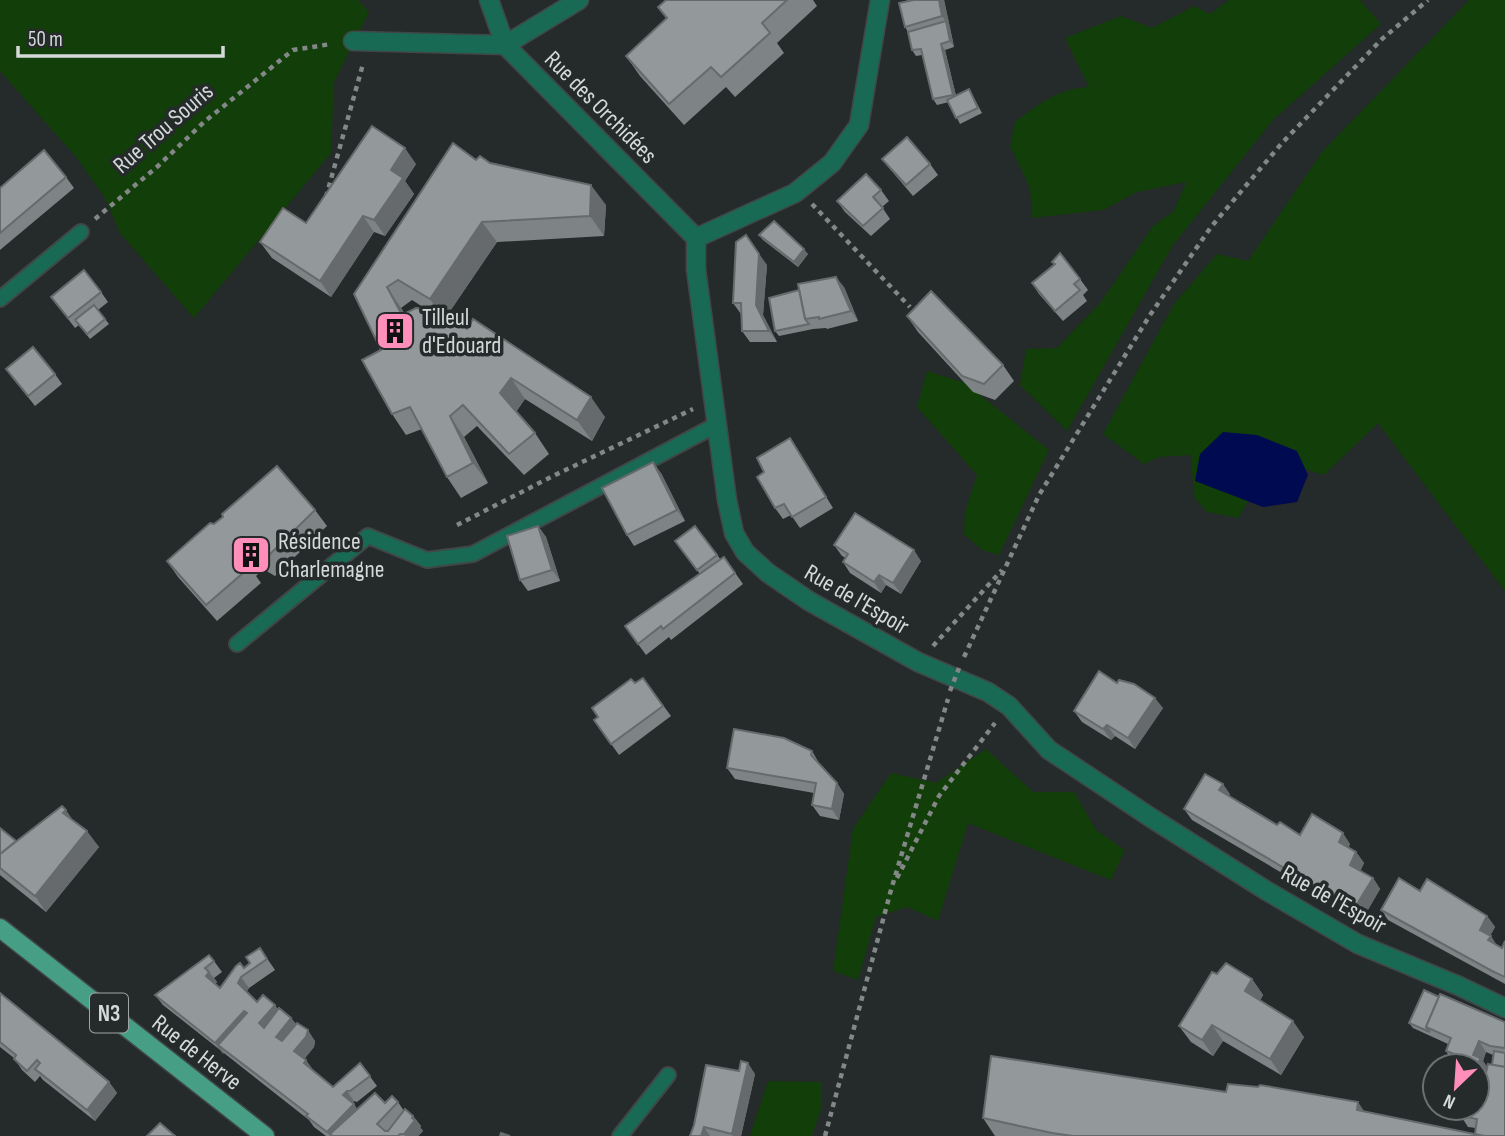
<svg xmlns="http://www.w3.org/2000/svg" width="1505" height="1136" font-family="'Sofia Sans Condensed',sans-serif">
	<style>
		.green { fill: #123e09 }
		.water { fill: #000a51 }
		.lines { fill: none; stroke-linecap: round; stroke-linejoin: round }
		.lane-casing { stroke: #414646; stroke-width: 18 }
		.street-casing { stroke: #414646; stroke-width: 21 }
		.primary-casing { stroke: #414646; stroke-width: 21 }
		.path { stroke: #838788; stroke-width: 4.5; stroke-dasharray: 5 5; stroke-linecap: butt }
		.lane { stroke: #186a55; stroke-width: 14 }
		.street { stroke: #186a55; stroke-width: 18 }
		.primary { stroke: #469f85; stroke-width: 18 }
		.path-bridge { stroke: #838788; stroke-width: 4.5; stroke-dasharray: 5 5; stroke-linecap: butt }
		.wall { fill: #7e8385; fill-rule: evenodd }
		.shaded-wall { fill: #676a6c }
		.building { fill: #93989b; stroke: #676a6c; stroke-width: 2 }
		.labels { text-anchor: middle; stroke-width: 7; stroke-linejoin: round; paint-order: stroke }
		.shield { fill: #252a2a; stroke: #a1a4a5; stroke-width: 2 }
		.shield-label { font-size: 23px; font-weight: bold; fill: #d6d9da }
		.street-label { font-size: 24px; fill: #d6d9da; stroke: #252a2a }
		.poi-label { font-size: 24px; fill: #d6d9da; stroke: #252a2a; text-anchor: start }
	</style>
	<rect width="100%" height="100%" fill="#252a2a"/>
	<g class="green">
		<polygon points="0,0 358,0 369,12 334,82 331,153 194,318 120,233 105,198 76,157 0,71"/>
		<path d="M1229,0H1360L1381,24L1273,120L1173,245L1067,431L1020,385L1026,349L1057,348L1101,302L1153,226L1174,211L1186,182L1137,192L1103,210L1032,218L1030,188L1010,146L1015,122C1038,104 1060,88 1089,87L1065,38L1121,16L1152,28L1194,6L1210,14Z"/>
		<polygon points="1469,0 1505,0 1505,591 1378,423 1324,475 1285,463 1264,474 1238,518 1207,512 1194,497 1191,455 1159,457 1144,464 1103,434 1174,304 1217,254 1248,261 1322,152"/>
		<polygon points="927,371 965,383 1049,450 999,555 982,550 964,534 965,512 977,475 917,407"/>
		<polygon points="986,749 1033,792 1074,792 1096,830 1125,850 1111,880 968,823 938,921 907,907 876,917 858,980 833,971 853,829 891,773 936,783"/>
		<polygon points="768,1081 822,1082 822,1106 812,1136 750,1136"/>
	</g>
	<polygon class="water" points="1223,432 1257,435 1297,451 1308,475 1297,502 1263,507 1195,481 1200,454"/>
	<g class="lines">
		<g class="lane-casing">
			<g id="lane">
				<polyline points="0,299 81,232"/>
				<polyline points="237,644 368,536 427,560 473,554 716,425"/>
				<polyline points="620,1136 668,1075"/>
			</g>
		</g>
		<g class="street-casing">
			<g id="street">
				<polyline points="489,0 505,45 696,238"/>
				<polyline points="353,41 505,45 579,0"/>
				<polyline points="696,238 696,269 727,500 734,533 745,552 768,573 809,601 918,662 988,692 1009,706 1049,750 1153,819 1267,891 1358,944 1459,986 1505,1008"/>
				<polyline points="696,238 795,193 832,163 859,125 880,0"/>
			</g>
		</g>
		<g class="primary-casing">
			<polyline id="primary" points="0,928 265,1136"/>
		</g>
		<g class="path">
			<polyline points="326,197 363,64"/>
			<polyline points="812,204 910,307"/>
			<polyline points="95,219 158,166 204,122 293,50 331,44"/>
			<polyline points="457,525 553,476 693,409"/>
			<polyline points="933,646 1002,570"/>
			<polyline points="964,657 1039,495 1150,315 1211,227 1282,143 1382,39 1428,0"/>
			<polyline points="897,878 939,796 995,723"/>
			<polyline points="825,1136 891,890 948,699"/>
		</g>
		<use href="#lane" class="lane"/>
		<use href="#street" class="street"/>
		<use href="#primary" class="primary"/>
		<polyline class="path-bridge" points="950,691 959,668"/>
	</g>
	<g class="wall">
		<polygon points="666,0 813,0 817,6 777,43 784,53 735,97 726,87 684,125 640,76 626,56 666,18 658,7"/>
		<polygon points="907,0 944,0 954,47 945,50 956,96 969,89 982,113 960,124 949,102 937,105 933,99 922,55 916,56 912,50 908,32 905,27"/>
		<polygon points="882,159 930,164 938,175 913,196 890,169"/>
		<path d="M490,163L606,205L604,236L497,242L446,317L605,417L592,441L525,399L516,412L535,433L549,454L524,475L477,426L464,437L488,483L461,498L447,477L422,429L406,435L392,414L381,350L354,294ZM412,300L426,309L405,314L401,308Z"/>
		<polygon points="416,164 405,181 414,194 385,236 374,232 331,297 272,258 260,242 306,223"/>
		<polygon points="66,177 74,188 0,250 0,188"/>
		<polygon points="881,190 889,201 882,207 890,219 871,236 845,212 837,201"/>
		<polygon points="759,235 808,254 798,267 763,240"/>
		<polygon points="1052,262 1080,279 1088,290 1083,295 1087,301 1063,321 1039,294 1032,283 1054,265"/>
		<polygon points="767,265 763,315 777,342 750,342 742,331 741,314 733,303"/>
		<polygon points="844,287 858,321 827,329 826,328 813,329 779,336 775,331"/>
		<polygon points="101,292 108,302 98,310 109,324 90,339 79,325 75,328 51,297"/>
		<polygon points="907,316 1003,365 1014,381 995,400 973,392 918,332"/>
		<polygon points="6,369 55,374 62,384 35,406"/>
		<polygon points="790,438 833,508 800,528 791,515 783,519 775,508 764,472"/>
		<polygon points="661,473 685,521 634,546 627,535"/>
		<polygon points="315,510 327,526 275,576 263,569 256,576 261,583 217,621 178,577 167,561 214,524"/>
		<polygon points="538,526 546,537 560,581 528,591 520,580"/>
		<polygon points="695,526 721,560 724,557 743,584 671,640 669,637 646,655 625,626 700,574 675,541"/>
		<polygon points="834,545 921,561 901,594 886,585 881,593 850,573 843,562 846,558 842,556"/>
		<polygon points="643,678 671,716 619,755 594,720"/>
		<polygon points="1117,683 1163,708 1135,749 1115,736 1111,740 1082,722 1074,711"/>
		<polygon points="812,751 819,763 837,783 844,794 839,820 820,816 812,805 814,793 735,779 727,768"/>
		<polygon points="1230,794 1229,796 1277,825 1300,835 1350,844 1348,848 1356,852 1364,863 1360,871 1373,878 1380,889 1362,920 1192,820 1184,809"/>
		<polygon points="74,821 99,847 46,912 0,875 0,828 16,841"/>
		<polygon points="1420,891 1487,916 1495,927 1490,936 1497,946 1502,948 1505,941 1505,984 1388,920 1381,910"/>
		<polygon points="260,948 275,970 249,988 246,992 257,1002 278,1010 291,1018 296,1024 315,1041 314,1047 304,1059 313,1071 333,1087 360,1063 377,1086 357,1102 354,1101 353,1103 357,1109 385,1103 398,1102 404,1111 413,1116 421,1126 420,1127 423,1131 418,1136 326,1136 314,1127 309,1120 163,1005 155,995 214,961 222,972 214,978 217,982 215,984 220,988 250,963"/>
		<polygon points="1217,974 1252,979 1263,995 1260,1000 1304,1037 1281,1075 1223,1041 1213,1056 1191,1042 1179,1026"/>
		<polygon points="0,993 109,1082 117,1093 95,1121 43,1080 40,1076 35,1082 22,1070 14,1058 0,1047"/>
		<path d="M1439,997L1505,1022V1136H995L983,1118L1226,1092L1364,1111L1475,1134L1476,1128L1468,1127L1461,1116L1481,1095L1486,1074L1477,1071V1066H1465L1453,1062L1446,1051L1448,1044L1413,1028L1409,1023ZM1486,1052L1493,1055L1492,1065L1487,1067L1483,1061Z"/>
		<polygon points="755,1074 741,1136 690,1136"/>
	</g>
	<g class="shaded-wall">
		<polygon points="939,0 944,0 950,27 942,16"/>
		<polygon points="946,21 950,27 954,47 950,41"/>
		<polygon points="941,44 945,50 957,100 953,95"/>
		<polygon points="405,148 416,164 405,181 414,194 385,236 374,220 391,170"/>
		<polygon points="591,185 606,205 604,236 590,216"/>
		<polygon points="363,216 374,232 331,297 320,281"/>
		<polygon points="482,222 497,242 444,320 430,299"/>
		<polygon points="746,235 767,265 763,315 777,342 769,331 756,305"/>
		<polygon points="804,249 808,254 798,267 794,262"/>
		<polygon points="836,277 844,287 858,321 851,311"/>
		<polygon points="387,287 401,308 416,336 402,315"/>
		<polygon points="511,378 525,399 514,414 500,393"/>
		<polygon points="591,397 605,417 592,441 577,420"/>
		<polygon points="450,416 464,437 488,483 473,463"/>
		<polygon points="653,462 661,473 685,521 677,510"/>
		<polygon points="538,526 546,537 560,581 552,570"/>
		<polygon points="914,550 921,561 901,594 893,583"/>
		<polygon points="879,575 886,585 881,593 874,582"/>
		<polygon points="1155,698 1163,708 1135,749 1128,738"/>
		<polygon points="1107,725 1115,736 1111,740 1103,729"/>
		<polygon points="837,783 844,794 839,820 832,809"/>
		<polygon points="1223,784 1230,794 1226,801 1219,790"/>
		<polygon points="66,810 77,826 63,813"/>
		<polygon points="87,831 99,847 46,912 35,896"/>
		<polygon points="1343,833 1350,844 1346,853 1339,842"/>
		<polygon points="1356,852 1364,863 1358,876 1350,865"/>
		<polygon points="1373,878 1380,889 1362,920 1354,909"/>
		<polygon points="1487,916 1495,927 1487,941 1480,930"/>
		<polygon points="1491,936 1498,947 1488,940"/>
		<polygon points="209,972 217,982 213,986 206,976"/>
		<polygon points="241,977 249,988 245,994 238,983"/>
		<polygon points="1252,979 1263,995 1257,1007 1245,991"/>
		<polygon points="275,1005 283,1016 266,1034 259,1023"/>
		<polygon points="244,1011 252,1022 218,1045 224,1053 223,1054 215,1043"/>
		<polygon points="291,1018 299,1028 284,1048 276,1037"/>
		<polygon points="1293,1021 1304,1037 1281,1075 1270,1059"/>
		<polygon points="1212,1025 1223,1041 1213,1056 1202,1040"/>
		<polygon points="308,1030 315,1041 314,1047 302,1062 294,1051"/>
		<polygon points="1479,1041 1486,1052 1483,1061 1488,1068 1487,1074 1473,1055"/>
		<polygon points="306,1060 314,1071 304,1063"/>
		<polygon points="748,1063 755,1074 741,1136 733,1136 732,1134"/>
		<polygon points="109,1082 117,1093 95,1121 87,1110"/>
		<polygon points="347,1091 354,1101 350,1106 343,1095"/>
		<polygon points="1358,1102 1372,1123 1357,1110"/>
		<polygon points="354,1104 361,1115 330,1134 332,1136 330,1136 327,1132"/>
		<polygon points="413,1116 421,1126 420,1127 423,1131 418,1136 405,1136 404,1134"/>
		<polygon points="704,1127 710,1136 701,1136"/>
	</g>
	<g class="building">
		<polygon points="666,0 787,0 762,23 770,33 721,77 711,67 669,104 626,56 667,18 658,7"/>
		<polygon points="914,0 939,0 942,16 905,27 899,3"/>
		<polygon points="946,21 950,41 941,44 953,95 933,99 921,49 912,50 908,32"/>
		<polygon points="969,89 978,108 956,118 947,100"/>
		<polygon points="372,126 405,148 391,170 403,178 374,220 363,216 320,281 260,242 283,208 306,223"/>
		<polygon points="907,137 930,164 906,185 882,159"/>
		<polygon points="453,143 476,160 480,156 490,163 591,185 590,216 482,222 430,299 398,280 387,287 402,315 416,308 433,309 467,329 473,319 591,397 577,420 511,378 500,393 535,433 509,454 463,405 450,416 473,463 447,477 410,407 392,414 362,360 381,350 354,294"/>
		<polygon points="44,150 66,177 0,233 0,188"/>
		<polygon points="866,174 881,190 873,197 883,208 863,226 837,201"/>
		<polygon points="774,221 804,249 794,262 759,235"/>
		<polygon points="746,235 759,254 756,305 769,331 742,331 741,303 733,303 736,242"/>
		<polygon points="1060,253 1080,279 1074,284 1080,290 1055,311 1032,283 1055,264 1052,262"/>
		<polygon points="84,270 101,292 68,318 51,297"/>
		<polygon points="836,277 851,311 819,319 819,317 805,319 798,284"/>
		<polygon points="799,290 805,319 809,324 775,331 769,298"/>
		<polygon points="931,291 1003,365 984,384 962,376 907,316"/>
		<polygon points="94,305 105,319 87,334 75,320"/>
		<polygon points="33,347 55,374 28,396 6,369"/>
		<polygon points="790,438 826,497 792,517 784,504 775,508 757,477 764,472 757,458"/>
		<polygon points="653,462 677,510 627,535 602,488"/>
		<polygon points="277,466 315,510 264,560 252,553 245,560 250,567 206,605 167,561 210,523 214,524 223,517 222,514"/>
		<polygon points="855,513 914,550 893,583 879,575 874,582 843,562 848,554 834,545"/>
		<polygon points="538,526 552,570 520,580 507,536"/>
		<polygon points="695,526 717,555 697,570 675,541"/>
		<polygon points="724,557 735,573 663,629 661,626 638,644 625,626"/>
		<polygon points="1099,671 1117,683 1119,680 1134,684 1155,698 1128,738 1107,725 1103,729 1074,711"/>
		<polygon points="643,678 663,706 611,744 594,720 598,717 592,708 631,679 635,683"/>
		<polygon points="734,729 784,738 812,751 811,755 837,783 832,809 812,805 816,783 727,768"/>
		<polygon points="1205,774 1223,784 1219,790 1277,825 1280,822 1300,835 1312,814 1343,833 1339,842 1356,852 1350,865 1373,878 1354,909 1184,809"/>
		<polygon points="62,806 66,810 63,813 87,831 35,896 0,868 0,854"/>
		<polygon points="0,828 16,841 0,854"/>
		<polygon points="1399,878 1420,891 1427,879 1487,916 1480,930 1491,936 1488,940 1502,948 1505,941 1505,977 1492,971 1381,910"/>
		<polygon points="260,948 267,959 241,977 238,983 257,1002 263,995 275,1005 259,1023 264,1028 279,1008 291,1018 276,1037 282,1041 297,1023 308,1030 306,1037 294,1051 306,1060 304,1063 333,1087 360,1063 370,1076 350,1091 347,1091 343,1095 354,1104 327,1132 306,1116 308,1114 218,1045 247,1013 244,1011 215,1043 155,995 209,955 214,961 205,968 209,972 206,976 220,988 236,966 240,963 244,968 250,963 246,957"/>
		<polygon points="1226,963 1252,979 1245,991 1293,1021 1270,1059 1212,1025 1202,1040 1179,1026 1212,972 1217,974"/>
		<polygon points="1424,990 1439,997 1426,1027 1430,1032 1409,1023"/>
		<polygon points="0,993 109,1082 87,1110 35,1069 40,1063 37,1060 27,1071 14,1059 16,1055 0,1042"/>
		<polygon points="1440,994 1505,1022 1505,1048 1490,1046 1479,1041 1473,1055 1480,1058 1479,1063 1446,1051 1451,1038 1426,1027"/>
		<polygon points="1494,1051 1505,1053 1505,1067 1492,1065"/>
		<polygon points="991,1056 1226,1092 1228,1084 1258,1087 1260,1085 1358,1102 1357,1110 1484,1136 1073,1136 1052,1133 983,1118"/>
		<polygon points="741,1061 748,1063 732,1134 704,1127 701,1136 690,1136 694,1125 706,1065 739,1071"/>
		<polygon points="1488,1064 1505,1067 1505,1136 1484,1136 1475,1134 1477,1119 1461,1116 1462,1108 1477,1108 1477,1094 1481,1095"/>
		<polygon points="375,1093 385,1103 392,1096 398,1102 377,1124 385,1131 388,1131 405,1109 413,1116 412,1118 415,1120 404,1134 400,1134 398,1136 333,1136 330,1134"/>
		<polygon points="160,1123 175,1136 147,1136"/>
		<polygon points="501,1133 510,1136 500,1136"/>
	</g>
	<defs>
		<g id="building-square" transform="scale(2.0125)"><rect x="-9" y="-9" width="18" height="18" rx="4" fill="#ff8ebb" stroke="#252a2a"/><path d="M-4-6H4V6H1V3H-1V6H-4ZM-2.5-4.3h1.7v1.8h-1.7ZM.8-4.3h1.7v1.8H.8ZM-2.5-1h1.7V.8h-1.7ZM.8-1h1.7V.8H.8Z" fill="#111"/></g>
	</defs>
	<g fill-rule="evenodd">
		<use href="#building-square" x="395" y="331"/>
		<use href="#building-square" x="251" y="555"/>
	</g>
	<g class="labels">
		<rect class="shield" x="90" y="993.5" width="38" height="39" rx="5"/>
		<g class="shield-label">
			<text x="109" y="1021">N3</text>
		</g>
		<g class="street-label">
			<text transform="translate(601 107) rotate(45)" y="8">Rue des Orchidées</text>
			<text transform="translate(163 128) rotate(-41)" y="8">Rue Trou Souris</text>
			<text transform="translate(857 599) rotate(30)" y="8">Rue de l'Espoir</text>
			<text transform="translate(1334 899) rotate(29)" y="8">Rue de l'Espoir</text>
			<text transform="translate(197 1052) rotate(38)" y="8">Rue de Herve</text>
		</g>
		<g class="poi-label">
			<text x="422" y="325">Tilleul<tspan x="422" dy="28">d'Edouard</tspan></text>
			<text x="278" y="549">Résidence<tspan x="278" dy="28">Charlemagne</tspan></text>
		</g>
	</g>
	<g transform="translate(1456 1087) rotate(205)"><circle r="33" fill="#252a2a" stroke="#6c7070" stroke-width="2"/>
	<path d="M0-5L12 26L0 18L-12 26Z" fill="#ff8ebb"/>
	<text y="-10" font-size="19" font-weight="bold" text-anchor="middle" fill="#d6d9da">N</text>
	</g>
	<path d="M18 46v10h205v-10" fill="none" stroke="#d6d9da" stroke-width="3.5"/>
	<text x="28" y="46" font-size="21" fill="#d6d9da" stroke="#252a2a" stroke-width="5" paint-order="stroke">50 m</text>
</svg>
